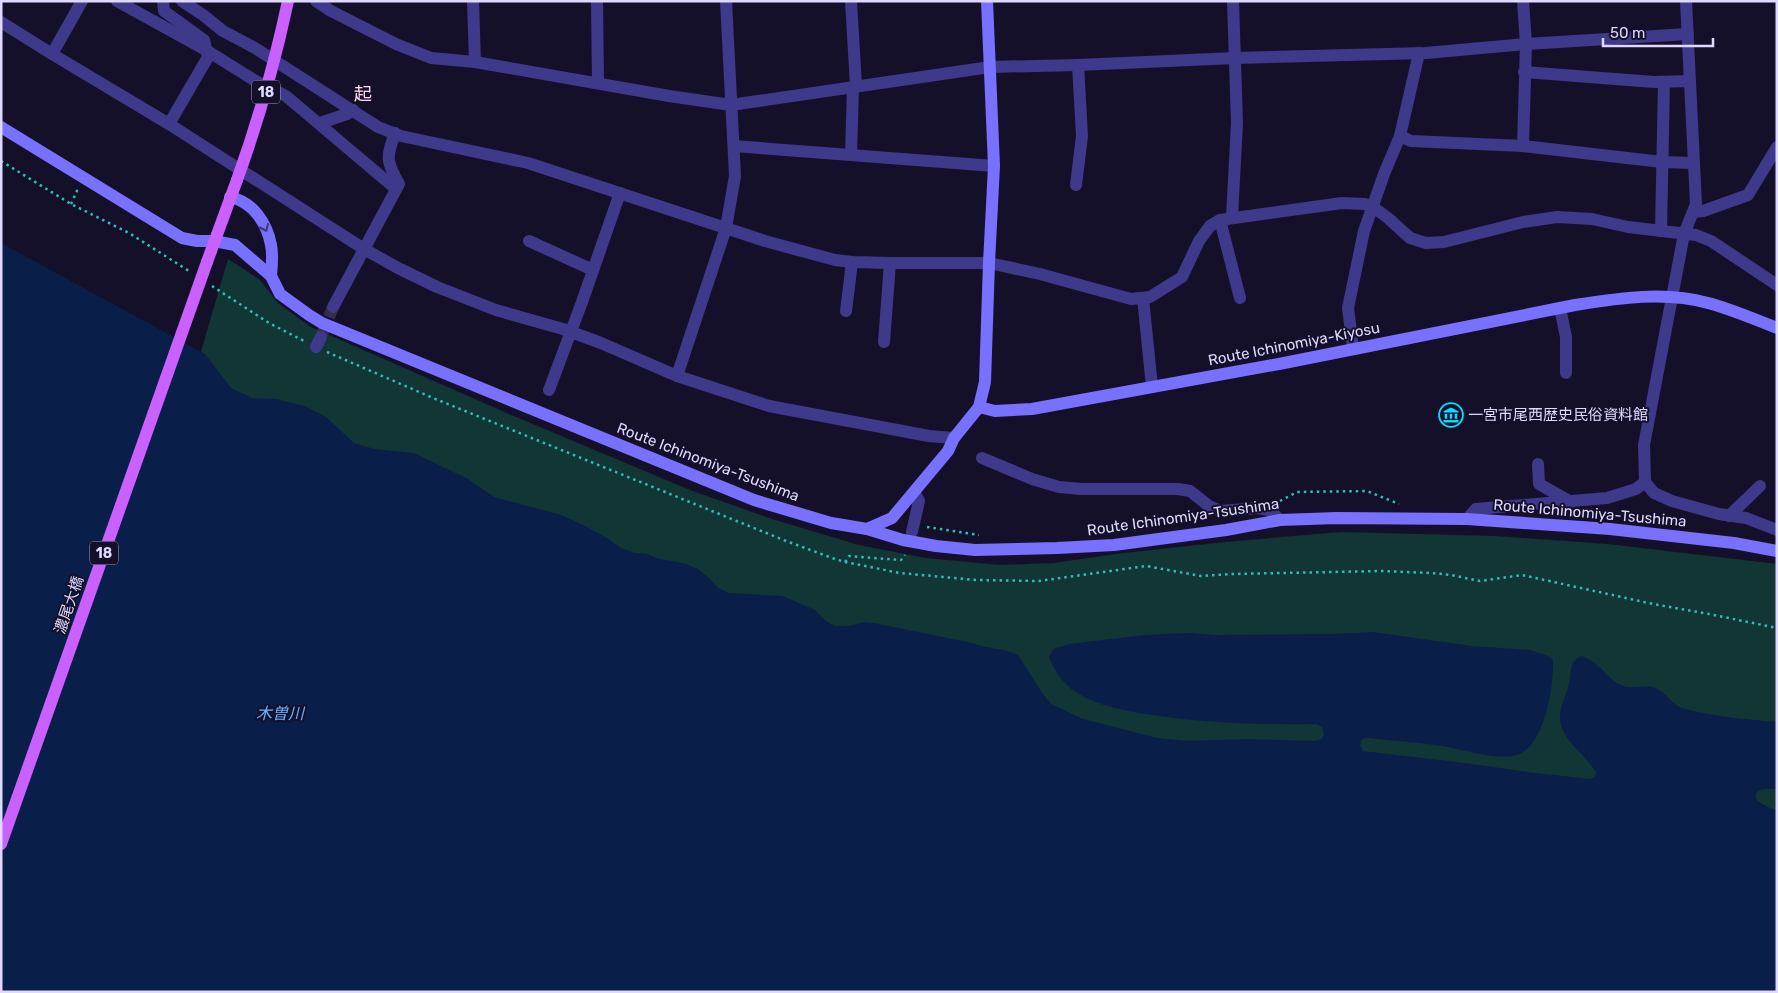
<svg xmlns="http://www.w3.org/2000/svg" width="1778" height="993" font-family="Rubik,'Noto Sans JP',sans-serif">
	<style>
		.green { fill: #123535 }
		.water { fill: #091f4a }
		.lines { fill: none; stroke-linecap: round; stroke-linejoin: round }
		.street-tunnel { stroke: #332e4a; stroke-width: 12; stroke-dasharray: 12 6; stroke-linecap: butt }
		.path { stroke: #2cc0bc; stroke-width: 2.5; stroke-dasharray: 2.5 4; stroke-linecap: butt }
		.street { stroke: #3f398b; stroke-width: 12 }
		.secondary { stroke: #7870ff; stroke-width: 12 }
		.primary { stroke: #c960ff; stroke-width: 12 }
		.primary-bridge { stroke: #c960ff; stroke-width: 12 }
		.oneway { stroke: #3d367f }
		.labels { text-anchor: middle; stroke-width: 4; stroke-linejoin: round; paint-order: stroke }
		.shield { fill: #15102a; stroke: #a29dbf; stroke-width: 1 }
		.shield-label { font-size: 14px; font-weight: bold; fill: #dfd9ff }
		.street-label { font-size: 15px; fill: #dfd9ff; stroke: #15102a }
		.poi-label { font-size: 15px; fill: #dfd9ff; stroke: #15102a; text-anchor: start }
		.water-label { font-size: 16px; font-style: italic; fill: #67b4ff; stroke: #15102a }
		.quarter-label { font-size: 18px; fill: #ffdbf1; stroke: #15102a }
	</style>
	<rect width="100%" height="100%" fill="#15102a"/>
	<g class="green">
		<polygon points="228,259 259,279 279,304 311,327 509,414 690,490 772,519 859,545 926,558 1000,565 1054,563 1115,554 1225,542 1341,532 1496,536 1608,544 1777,564 1777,744 1599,760 1603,786 1370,763 1325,724 1327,735 1318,746 1172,757 782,616 378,462 232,391 200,355"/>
		<polygon points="1764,788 1777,789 1777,812 1756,801 1755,795 1758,790"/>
	</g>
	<path class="water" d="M1,243L205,354L231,388L252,398L276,399L305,406L326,417L354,443L374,449L414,453L468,479L494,497L561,515L581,524L607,538L621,548L635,553L647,554L659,559L683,563L698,569L710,579L718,588L729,593L783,596L815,610L826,621L835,626H848L866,622L879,624L972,643C987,649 1004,648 1018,655L1043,694L1051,704L1083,719L1157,738L1187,741L1248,739L1314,741L1322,739L1324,734L1322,727L1316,724C1259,725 1201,723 1145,714C1123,710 1099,706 1079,694C1066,687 1053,671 1049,656L1054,649L1069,644L1145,635L1190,633L1214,635L1333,634L1373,632L1472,646L1531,650L1548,656L1553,660C1554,685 1545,746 1517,755C1499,762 1456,747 1435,745C1413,742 1392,741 1370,738C1364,738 1361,738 1360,745L1363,751L1465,763L1527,772L1590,779L1594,777L1596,773C1586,753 1560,741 1560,717C1560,705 1567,694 1569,683C1572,671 1569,662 1581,656C1601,662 1606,679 1621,685C1632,690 1643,684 1655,688C1665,691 1671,704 1682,708C1713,717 1745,719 1777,722V789C1768,789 1761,787 1755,795C1757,806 1767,807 1777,810V992H1Z"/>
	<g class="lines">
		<polyline class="street-tunnel" points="322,334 333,307"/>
		<g class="path">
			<polyline points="1,161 71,204 129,233 189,271"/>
			<polyline points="71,204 77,191 76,190"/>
			<polyline points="212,286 269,323 304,341"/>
			<polyline points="327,352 433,398 786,541 835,559 845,562 900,573 976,580 1039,581 1146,566 1201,576 1232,574 1381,571 1431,573 1451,575 1480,581 1522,575 1653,604 1709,614 1777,628"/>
			<polyline points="1280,501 1297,492 1367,491 1399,504"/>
			<polyline points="1181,521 1202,517"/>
			<polyline points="927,527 979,535"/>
			<polyline points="845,562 849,556 901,560 905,555"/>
		</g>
		<g class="street">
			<polyline points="117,1 206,50 254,80 286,96 396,189"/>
			<polyline points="163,1 164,11 204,40 208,57 169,124"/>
			<polyline points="182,1 203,15 223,31 255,48 378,127 401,136 528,163 765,241 835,260 852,262 890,263 989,263 1040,274 1131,299 1150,297 1182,277 1199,241 1210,226 1220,220 1342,203 1365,204 1373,207 1388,218 1410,238 1426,243 1444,242 1523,222 1557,217 1592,219 1628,227 1696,235 1711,241 1777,285"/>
			<polyline points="316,1 331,11 396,44 431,58 475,62 669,96 731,105 990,67 1078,65 1235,58 1426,53 1526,44 1688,34"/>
			<polyline points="473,1 475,62"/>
			<polyline points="597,1 598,83"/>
			<polyline points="851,1 856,86"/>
			<polyline points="1686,1 1696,204 1684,234 1644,445 1645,482 1654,493 1672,501 1719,514 1746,518 1777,530"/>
			<polyline points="1,22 52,54 169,124 364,249 398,268 437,287 496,310 563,329 601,343 677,376 769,406 929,436 954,438"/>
			<polyline points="52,54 82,1"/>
			<polyline points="1524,72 1654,82 1690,81"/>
			<polyline points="320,123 347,114 353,110"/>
			<polyline points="1400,136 1411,141 1523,146 1662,162 1694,163"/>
			<polyline points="734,146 994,166"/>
			<polyline points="1523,146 1526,44 1523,1"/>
			<polyline points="851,155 853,87"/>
			<polyline points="1076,185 1082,136 1078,65"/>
			<polyline points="1693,212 1703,211 1748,195 1777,147"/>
			<polyline points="1232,217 1237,123 1233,1"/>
			<polyline points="1220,220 1240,298"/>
			<polyline points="1661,231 1664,82"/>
			<polyline points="529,241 593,270"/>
			<polyline points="1143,298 1152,387"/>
			<path d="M333,307L399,184C386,161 386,158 395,133"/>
			<polyline points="1560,308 1566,337 1566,373"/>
			<polyline points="846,311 852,262"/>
			<polyline points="884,342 890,263"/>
			<polyline points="316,347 321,337"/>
			<polyline points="1353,348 1348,308 1364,231 1384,174 1400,136 1419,53"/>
			<polyline points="677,376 726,228 735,176 726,1"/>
			<polyline points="549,390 582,302 620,193"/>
			<polyline points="982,458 1032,479 1059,487 1081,489 1178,489 1190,491 1209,506 1221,511 1258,508 1269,510 1280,520"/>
			<polyline points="1538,464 1539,484 1571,502"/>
			<polyline points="1729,516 1760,486"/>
			<polyline points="1467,519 1476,509 1607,498 1636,489 1645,482"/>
			<polyline points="912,532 919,501 914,492"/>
		</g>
		<g class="secondary">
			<polyline points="1,127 182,238 197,241 214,241 235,245 271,276 280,294 309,315 322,323 754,500 831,523 867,529 903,540 936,546 975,550 1057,548 1114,545 1226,530 1280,520 1337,518 1467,519 1610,529 1734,543 1777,551"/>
			<path d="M230,197C253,202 267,223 271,245C273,254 272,266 271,276"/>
			<path d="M979,407L995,411L1032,409L1284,363L1575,305C1619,298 1665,291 1708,303C1731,309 1754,319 1777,328"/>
			<polyline points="867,529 892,518 948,451 954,438 979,407 985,382 989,263 994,166 987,1"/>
		</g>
		<polyline class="primary" points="207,262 237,180"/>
		<g class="primary-bridge">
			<path d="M237,180C258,122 275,62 288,1"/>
			<polyline points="1,844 207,262"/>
		</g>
	</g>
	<defs><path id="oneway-chevron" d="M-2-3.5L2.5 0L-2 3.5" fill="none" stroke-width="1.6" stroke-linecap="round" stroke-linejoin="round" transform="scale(1.25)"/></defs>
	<use class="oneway" href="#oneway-chevron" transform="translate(265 228) rotate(66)"/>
	<defs>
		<g id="museum-ring" transform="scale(1.25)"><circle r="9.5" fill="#15102a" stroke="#05deff" stroke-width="1.5"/><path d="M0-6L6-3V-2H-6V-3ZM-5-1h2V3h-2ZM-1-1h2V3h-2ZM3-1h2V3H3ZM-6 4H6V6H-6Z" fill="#05deff"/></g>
	</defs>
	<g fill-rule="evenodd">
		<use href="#museum-ring" x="1451" y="415"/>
	</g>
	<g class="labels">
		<g class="shield">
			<rect x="252" y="80.5" width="28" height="23" rx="4"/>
			<rect x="90" y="541.5" width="28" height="23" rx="4"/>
		</g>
		<g class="shield-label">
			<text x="266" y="97">18</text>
			<text x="104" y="558">18</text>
		</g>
		<g class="street-label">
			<text transform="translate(1294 344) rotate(-11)" y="5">Route Ichinomiya-Kiyosu</text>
			<text transform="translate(708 462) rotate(21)" y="5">Route Ichinomiya-Tsushima</text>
			<text transform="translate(1590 513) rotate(5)" y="5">Route Ichinomiya-Tsushima</text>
			<text transform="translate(1183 517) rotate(-8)" y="5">Route Ichinomiya-Tsushima</text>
			<text transform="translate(69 605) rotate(-71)" y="5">濃尾大橋</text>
		</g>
		<g class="poi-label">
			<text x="1468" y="420">一宮市尾西歴史民俗資料館</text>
		</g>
		<g class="water-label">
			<text x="280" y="719">木曽川</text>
		</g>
		<g class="quarter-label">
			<text x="363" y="100">起</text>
		</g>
	</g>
	<rect width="1778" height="993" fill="none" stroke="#dfd9ff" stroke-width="5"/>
	<path d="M1603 38v8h110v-8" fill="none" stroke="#dfd9ff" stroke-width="2.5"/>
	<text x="1610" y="38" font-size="15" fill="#dfd9ff" stroke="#15102a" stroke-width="4" paint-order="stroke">50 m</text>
</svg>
